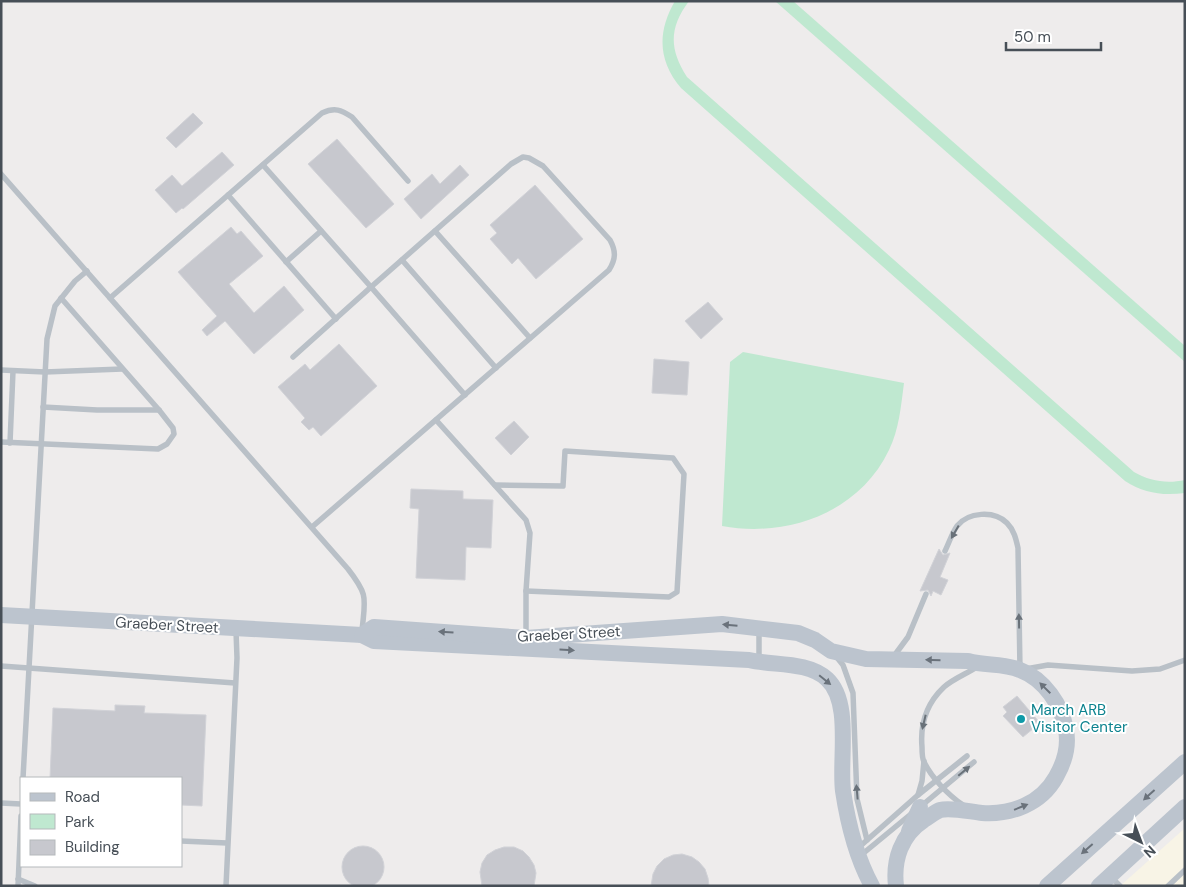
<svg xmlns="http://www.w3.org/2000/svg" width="1186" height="887" font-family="'DM Sans',sans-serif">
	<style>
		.commercial { fill: #f8f4e6 }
		.green { fill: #bfe8d0 }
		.building { fill: #c7c8ce; stroke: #d1d2d7 }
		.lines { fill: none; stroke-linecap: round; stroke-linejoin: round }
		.lane { stroke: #b9c0c7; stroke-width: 5.5 }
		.secondary { stroke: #bcc4ce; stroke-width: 16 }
		.oneway { fill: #697179 }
		.oneway2 { fill: #6a727b }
		.culture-dot { fill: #0f9aa8; stroke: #fff; stroke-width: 2 }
		.labels { text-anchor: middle; stroke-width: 4; stroke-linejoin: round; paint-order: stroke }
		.street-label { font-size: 15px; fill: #474f57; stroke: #fff }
		.culture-label { font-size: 15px; fill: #0d838f; stroke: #fff; text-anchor: start }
	</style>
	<rect width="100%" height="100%" fill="#eeecec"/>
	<polygon class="commercial" points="1185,828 1185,886 1120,886"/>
	<g class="green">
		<path d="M675,1H689C669,28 669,49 687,77L1134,472C1150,481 1166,484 1185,480V493C1162,496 1144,493 1125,481L681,88C658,61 657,32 675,1Z"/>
		<polygon points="775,1 793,1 1185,346 1185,362"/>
		<path d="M743,352L904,383C901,406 899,430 889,450C859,513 787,538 722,526L730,362Z"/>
	</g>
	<g class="building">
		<polygon points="193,113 203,123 176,148 166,138"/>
		<polygon points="337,139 394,204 366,228 308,164"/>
		<polygon points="222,152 234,165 183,209 182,208 176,213 155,190 172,175 182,186"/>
		<polygon points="460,165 469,175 421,219 404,199 432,174 440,184"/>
		<polygon points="535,185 583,239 536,279 518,258 512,264 490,239 497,233 490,225"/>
		<polygon points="231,227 237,234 241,231 263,256 229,284 254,313 284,286 304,310 254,354 225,321 207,336 202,330 217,316 178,272"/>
		<polygon points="708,302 723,319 701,339 685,321"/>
		<polygon points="339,344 377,386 321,436 313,427 309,430 301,422 305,418 278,387 305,364 310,370"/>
		<polygon points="654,359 689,362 687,395 652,393"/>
		<polygon points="514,421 529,437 511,455 495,438"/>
		<polygon points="411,489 463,491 463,499 493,500 491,548 466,547 465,580 416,578 419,509 410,508"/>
		<polygon points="939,549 943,555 950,553 940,577 948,580 941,595 933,591 931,596 928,590 920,591"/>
		<polygon points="1017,696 1040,723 1023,737 1003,716 1007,712 1003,707"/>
		<polygon points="115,705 145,706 144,713 206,715 202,806 181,805 181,778 50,778 53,708 115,711"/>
		<circle cx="363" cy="867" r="21"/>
		<polygon points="504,847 514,847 523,851 529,857 534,865 536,873 534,886 482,886 480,872 482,863 487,855 495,850"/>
		<polygon points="682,854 692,857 699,862 705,869 708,878 709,886 651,886 653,874 657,866 664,859 673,855"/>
	</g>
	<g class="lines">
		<g class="lane">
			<path d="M263,165L371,287L511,164L523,157L529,158L543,166L610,240C616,251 616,259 609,270L312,527"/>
			<path d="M1,174L348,569C369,596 365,598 362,631"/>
			<polyline points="228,195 336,319"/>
			<polyline points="435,231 530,338"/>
			<polyline points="402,260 496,368"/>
			<polyline points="286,262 321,231"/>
			<path d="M110,298L322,113C335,107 341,110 352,117L408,181"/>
			<polyline points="293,357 371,287 465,395"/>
			<polyline points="1,370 45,372 122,369"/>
			<polyline points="43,407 97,410 159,410"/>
			<polyline points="436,420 526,520 530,533 526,591 526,636"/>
			<polyline points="1,442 158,449 167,444 174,434 173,428 159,410 61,298"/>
			<polyline points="10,443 13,371"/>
			<polyline points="495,485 563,486 565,451 673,458 684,474 677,592 669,597 526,591"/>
			<path d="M945,551C949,543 952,533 957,526C968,512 994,510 1007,523C1014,530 1016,539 1018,548L1020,670L1048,665L1132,671L1160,669L1185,660"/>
			<polyline points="835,655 843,665 853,693 857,799 867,840"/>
			<polyline points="894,656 908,637 926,594"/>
			<polyline points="759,660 759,629"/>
			<polyline points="1,666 235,683"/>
			<polyline points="23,778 47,339 55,306 75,281 87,271"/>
			<polyline points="918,795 922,781 924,761"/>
			<polyline points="1,803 21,804"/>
			<path d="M963,805C948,795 932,778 924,762C922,758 922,752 922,747C920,724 927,703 944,687C953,679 966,674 977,667"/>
			<polyline points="920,807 974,762"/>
			<polyline points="181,841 227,843"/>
			<polyline points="858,848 918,795 967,756"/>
			<polyline points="860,856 911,814"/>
			<polyline points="1112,878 1120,886"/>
			<polyline points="18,879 35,886"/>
			<polyline points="18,886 21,816"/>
			<polyline points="226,886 237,658 236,631"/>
			<polyline points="1168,886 1185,870"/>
		</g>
		<g class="secondary">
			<path d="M1,615L362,635L374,641L749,660C774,666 807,661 827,679C852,702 839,760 843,791C848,824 856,857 872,886"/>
			<path d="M362,635L374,627L526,638L722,624L798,633L815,640L831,651L866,659L968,661C985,666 1003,663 1020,670C1044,679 1062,705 1066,730C1069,746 1064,763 1056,777C1041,804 1011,815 982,813C971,812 951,807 940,810C935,812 929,817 924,820C901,835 893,860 896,886"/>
			<polyline points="909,831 920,807"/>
			<polyline points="1047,886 1185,762"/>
			<polyline points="1099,886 1185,807"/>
		</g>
	</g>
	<defs><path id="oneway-solid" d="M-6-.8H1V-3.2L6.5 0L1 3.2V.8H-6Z" transform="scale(1.25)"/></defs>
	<g class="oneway">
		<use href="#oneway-solid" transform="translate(955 532) rotate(120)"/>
		<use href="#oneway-solid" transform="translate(1019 621) rotate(-91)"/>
		<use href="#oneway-solid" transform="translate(924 722) rotate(103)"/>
		<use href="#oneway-solid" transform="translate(964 771) rotate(-40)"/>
		<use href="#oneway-solid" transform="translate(857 792) rotate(-95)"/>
	</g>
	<g class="oneway2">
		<use href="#oneway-solid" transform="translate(730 625) rotate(-175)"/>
		<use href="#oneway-solid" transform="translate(446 632) rotate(-176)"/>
		<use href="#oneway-solid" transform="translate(567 650) rotate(3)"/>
		<use href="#oneway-solid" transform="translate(933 660) rotate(-179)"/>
		<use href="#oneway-solid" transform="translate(825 680) rotate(39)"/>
		<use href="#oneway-solid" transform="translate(1045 688) rotate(-135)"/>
		<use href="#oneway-solid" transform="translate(1149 795) rotate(138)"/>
		<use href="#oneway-solid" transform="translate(1021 807) rotate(-22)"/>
		<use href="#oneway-solid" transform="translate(1087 849) rotate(139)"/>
	</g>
	<circle class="culture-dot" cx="1021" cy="719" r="5"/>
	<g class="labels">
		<g class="street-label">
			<text transform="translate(167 625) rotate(3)" y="5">Graeber Street</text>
			<text transform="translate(569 634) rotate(-3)" y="5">Graeber Street</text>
		</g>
		<g class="culture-label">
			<text x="1031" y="715">March ARB<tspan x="1031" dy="17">Visitor Center</tspan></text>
		</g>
	</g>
	<rect width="1186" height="887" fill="none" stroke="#474f57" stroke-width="5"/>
	<rect x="20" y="777" width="162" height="90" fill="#ffffff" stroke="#b5b9bc"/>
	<rect x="30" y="793" width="25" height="8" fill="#bcc4ce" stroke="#b5b9bc"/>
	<text x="65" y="802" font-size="15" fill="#474f57">Road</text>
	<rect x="30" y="814" width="25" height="15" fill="#bfe8d0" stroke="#b5b9bc"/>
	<text x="65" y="827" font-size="15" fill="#474f57">Park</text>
	<rect x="30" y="840" width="25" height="15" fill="#c7c8ce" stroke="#b5b9bc"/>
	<text x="65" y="852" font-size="15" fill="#474f57">Building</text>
	<g transform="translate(1141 842) rotate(138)" stroke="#ffffff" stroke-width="4" paint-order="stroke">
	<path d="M0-4L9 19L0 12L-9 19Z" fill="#474f57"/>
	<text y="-8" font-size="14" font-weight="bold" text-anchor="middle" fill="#474f57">N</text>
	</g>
	<path d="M1006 42v8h95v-8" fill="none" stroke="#474f57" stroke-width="2.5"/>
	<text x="1014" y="42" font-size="15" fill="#474f57" stroke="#ffffff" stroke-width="4" paint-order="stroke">50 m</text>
</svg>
